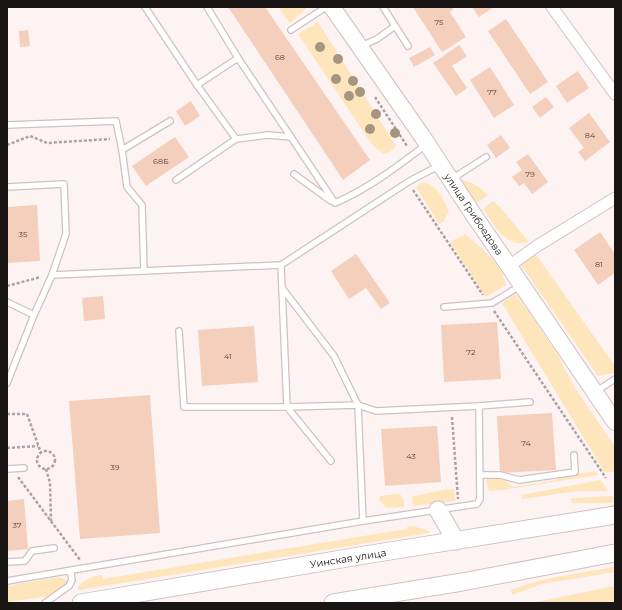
<svg xmlns="http://www.w3.org/2000/svg" width="622" height="610" font-family="Montserrat,sans-serif">
	<style>
		.green { fill: #fee5bb }
		.building { fill: #f4cfbc }
		.lines { fill: none; stroke-linecap: round; stroke-linejoin: round }
		.lane-casing { stroke: #cec1c2; stroke-width: 8 }
		.street-casing { stroke: #cec1c2; stroke-width: 13 }
		.secondary-casing { stroke: #cec1c2; stroke-width: 18 }
		.primary-casing { stroke: #cec1c2; stroke-width: 19 }
		.path { stroke: #aba2a2; stroke-width: 2.5; stroke-dasharray: 3 2; stroke-linecap: butt }
		.lane { stroke: #fff; stroke-width: 5.5 }
		.street { stroke: #fff; stroke-width: 11 }
		.secondary { stroke: #fff; stroke-width: 16 }
		.primary { stroke: #fff; stroke-width: 17 }
		.tree { fill: #a69681 }
		.labels { text-anchor: middle; stroke-width: 3; stroke-linejoin: round; paint-order: stroke }
		.number-label { font-size: 8px; fill: #50443f }
		.street-label { font-size: 10px; fill: #191515; stroke: #fff }
	</style>
	<rect width="100%" height="100%" fill="#fef3f3"/>
	<g class="green">
		<polygon points="278,7 305,7 306,9 290,23"/>
		<polygon points="318,22 396,146 390,152 383,154 371,143 298,34"/>
		<path d="M463,180C473,183 480,187 488,195L477,203L460,183Z"/>
		<path d="M423,182C438,185 443,199 449,211L444,221L439,224L416,187Z"/>
		<path d="M493,201L501,208L528,241L527,242C506,249 493,224 483,209Z"/>
		<path d="M465,234C481,248 502,263 506,285L486,297L450,242Z"/>
		<polygon points="534,252 615,366 615,373 598,376 519,262"/>
		<polygon points="517,295 556,352 575,388 615,447 615,471 605,473 502,303 511,296"/>
		<path d="M596,471L598,475L502,490L489,491L486,480C496,472 506,479 512,487L557,480L556,477Z"/>
		<polygon points="601,480 608,491 578,491 522,499 521,495"/>
		<path d="M454,489L455,501L413,506L412,496C427,494 439,490 454,489Z"/>
		<polygon points="400,494 404,500 404,507 386,508 379,499 380,496"/>
		<polygon points="612,496 614,498 612,503 573,503 571,501 572,498 575,498"/>
		<path d="M408,526H413L429,531V533L79,590L78,587C85,579 92,576 102,575L103,579L406,529Z"/>
		<path d="M615,567V572L542,584L512,595L511,590C544,577 580,573 615,567Z"/>
		<polygon points="59,577 67,580 67,583 58,592 49,596 7,602 7,586"/>
		<polygon points="615,586 615,603 532,603"/>
	</g>
	<g class="building">
		<polygon points="228,7 265,7 370,160 343,180"/>
		<polygon points="413,7 453,7 454,8 450,12 466,37 442,52"/>
		<polygon points="472,7 494,7 479,17"/>
		<polygon points="506,19 548,82 530,94 488,31"/>
		<polygon points="28,30 30,46 20,47 19,31"/>
		<polygon points="459,45 467,56 452,66 467,88 456,96 433,63"/>
		<polygon points="430,47 435,55 414,67 409,58"/>
		<polygon points="490,67 514,105 494,118 470,80"/>
		<polygon points="578,71 589,88 567,103 556,86"/>
		<polygon points="546,97 554,107 540,118 532,107"/>
		<polygon points="191,101 200,116 185,126 176,111"/>
		<polygon points="589,113 610,142 585,161 578,152 584,148 569,128"/>
		<polygon points="501,135 510,148 496,158 487,145"/>
		<polygon points="175,137 189,157 146,186 132,166"/>
		<polygon points="528,154 548,182 532,194 524,183 519,186 512,177 522,170 516,162"/>
		<polygon points="37,205 40,261 7,263 7,207"/>
		<polygon points="600,232 615,254 615,273 598,285 574,250"/>
		<polygon points="356,254 390,303 381,309 366,288 349,299 331,271"/>
		<polygon points="103,296 105,319 84,321 82,298"/>
		<polygon points="497,322 501,379 444,382 441,325"/>
		<polygon points="254,326 258,382 202,386 198,330"/>
		<polygon points="150,395 160,533 80,539 69,401"/>
		<polygon points="552,413 556,470 500,473 497,416"/>
		<polygon points="437,426 441,482 385,486 381,429"/>
		<polygon points="24,499 28,549 7,551 7,501"/>
	</g>
	<g class="lines">
		<g class="lane-casing">
			<g id="lane">
				<polyline points="145,7 197,85 236,139 268,135 291,137"/>
				<path d="M207,7L238,58L335,203C368,189 398,166 427,144"/>
				<polyline points="383,7 408,46"/>
				<polyline points="291,30 326,7"/>
				<polyline points="361,46 377,39 395,26"/>
				<polyline points="197,85 238,58"/>
				<polyline points="7,125 116,121 122,150"/>
				<polyline points="294,174 331,201"/>
				<polyline points="176,180 236,139"/>
				<polyline points="453,181 458,175 486,157"/>
				<polyline points="7,187 64,184 66,234 52,275 281,265 408,182 440,165"/>
				<polyline points="144,271 142,205 127,187 122,150 170,121"/>
				<polyline points="282,288 334,356 358,405 376,411 479,406 530,402"/>
				<polyline points="7,302 34,315"/>
				<polyline points="444,307 492,303 520,286"/>
				<polyline points="179,331 184,407 287,407 281,265"/>
				<polyline points="7,383 34,315 52,275"/>
				<polyline points="595,392 615,379"/>
				<polyline points="287,407 358,405 363,521"/>
				<polyline points="287,407 331,461"/>
				<polyline points="7,469 24,468"/>
				<polyline points="480,475 500,475 519,480 575,472 574,455"/>
				<polyline points="7,562 25,561 32,551 54,548"/>
				<polyline points="7,581 363,521 477,504 480,499 479,406"/>
				<polyline points="45,603 69,586 72,580 71,573 67,571"/>
			</g>
		</g>
		<g class="street-casing">
			<g id="street">
				<polyline points="552,7 615,94"/>
				<polyline points="509,266 537,246 615,198"/>
			</g>
		</g>
		<g class="secondary-casing">
			<polyline id="secondary" points="332,7 422,136 475,217 504,259 615,422"/>
		</g>
		<g class="primary-casing">
			<g id="primary">
				<polyline points="438,510 456,541"/>
				<polyline points="81,603 365,555 615,515"/>
				<polyline points="333,603 462,582 615,553"/>
			</g>
		</g>
		<g class="path">
			<polyline points="375,97 407,146"/>
			<polyline points="7,145 30,136 47,143 110,139"/>
			<polyline points="413,190 483,295"/>
			<polyline points="7,286 41,277"/>
			<polyline points="494,311 606,478"/>
			<polyline points="7,414 27,414 41,453"/>
			<polyline points="452,417 458,499"/>
			<polyline points="7,448 38,446"/>
			<circle cx="46" cy="460" r="9"/>
			<polyline points="46,469 50,483 51,521"/>
			<polyline points="18,477 80,560"/>
		</g>
		<use href="#lane" class="lane"/>
		<use href="#street" class="street"/>
		<use href="#secondary" class="secondary"/>
		<use href="#primary" class="primary"/>
	</g>
	<g class="tree">
		<circle cx="320" cy="47" r="5"/>
		<circle cx="338" cy="59" r="5"/>
		<circle cx="336" cy="79" r="5"/>
		<circle cx="353" cy="81" r="5"/>
		<circle cx="360" cy="92" r="5"/>
		<circle cx="349" cy="96" r="5"/>
		<circle cx="376" cy="114" r="5"/>
		<circle cx="370" cy="129" r="5"/>
		<circle cx="395" cy="133" r="5"/>
	</g>
	<g class="labels">
		<g class="number-label">
			<text x="439" y="25">75</text>
			<text x="280" y="60">68</text>
			<text x="492" y="95">77</text>
			<text x="590" y="138">84</text>
			<text x="161" y="164">68Б</text>
			<text x="530" y="177">79</text>
			<text x="23" y="237">35</text>
			<text x="599" y="267">81</text>
			<text x="471" y="355">72</text>
			<text x="228" y="359">41</text>
			<text x="526" y="446">74</text>
			<text x="411" y="459">43</text>
			<text x="115" y="470">39</text>
			<text x="17" y="528">37</text>
		</g>
		<g class="street-label">
			<text transform="translate(474 214) rotate(56)" y="4">улица Грибоедова</text>
			<text transform="translate(348 558) rotate(-9)" y="4">Уинская улица</text>
		</g>
	</g>
	<rect width="622" height="610" fill="none" stroke="#191515" stroke-width="16"/>
</svg>
